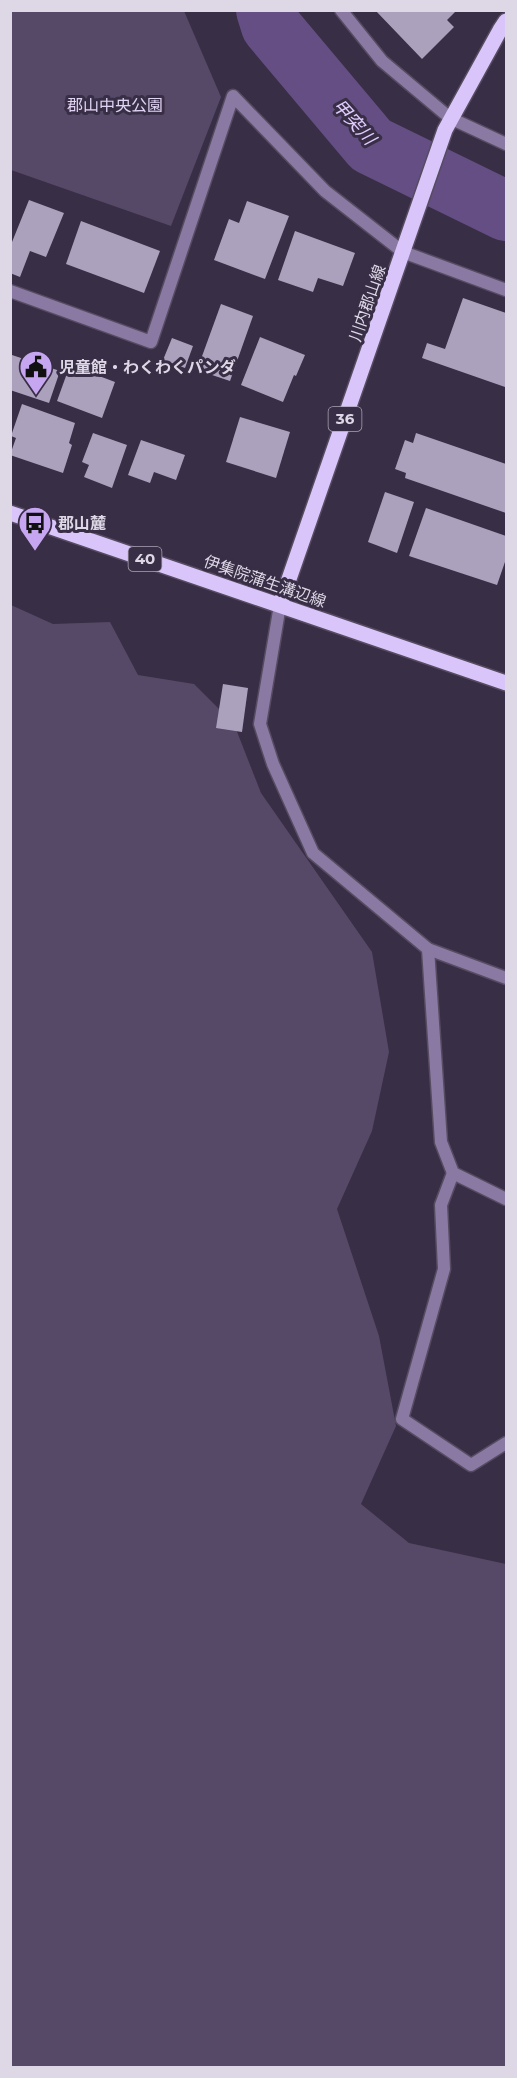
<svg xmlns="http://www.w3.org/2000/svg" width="517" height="2078" font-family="Montserrat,'Noto Sans JP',sans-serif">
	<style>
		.green { fill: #564968 }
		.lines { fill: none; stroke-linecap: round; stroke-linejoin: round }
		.river { stroke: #654e83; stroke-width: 60 }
		.building { fill: #aca1bd }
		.minor-casing { stroke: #564c62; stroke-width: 15 }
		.primary-casing { stroke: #564c62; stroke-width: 18 }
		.minor { stroke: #8a79a3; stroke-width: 12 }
		.primary { stroke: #dac5fa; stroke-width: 15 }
		.labels { text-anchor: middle; stroke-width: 6; stroke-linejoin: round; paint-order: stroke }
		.shield { fill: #382e45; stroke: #aca4b6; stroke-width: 1.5 }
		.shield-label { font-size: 15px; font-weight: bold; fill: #ddd7e6 }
		.park-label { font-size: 16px; fill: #e0d3f4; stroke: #382e45 }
		.street-label { font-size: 16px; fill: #ddd7e6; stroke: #382e45 }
		.poi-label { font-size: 16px; font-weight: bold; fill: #ddd7e6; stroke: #382e45; text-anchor: start }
		.water-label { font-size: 18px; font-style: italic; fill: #e1cdff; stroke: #382e45 }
	</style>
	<rect width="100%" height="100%" fill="#382e45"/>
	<g class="green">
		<polygon points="11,10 184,11 221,97 171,226 11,170"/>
		<polygon points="11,605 53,624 110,622 138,675 194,684 234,724 261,793 372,952 389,1052 372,1131 337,1209 379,1336 396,1426 361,1504 409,1543 506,1564 506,2067 11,2068"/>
	</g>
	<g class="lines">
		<polyline class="river" points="266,10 271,26 371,145 506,211"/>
	</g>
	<g class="building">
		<polygon points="375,10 457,10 447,20 454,27 422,59"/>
		<polygon points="29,200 64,213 46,257 30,251 20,277 10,273 10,247"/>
		<polygon points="247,201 289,216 265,279 214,260 229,219 239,223"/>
		<polygon points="81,221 160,251 144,293 66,264"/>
		<polygon points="295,231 355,253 343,286 318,278 313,292 278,280"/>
		<polygon points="463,298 506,313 505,387 422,358 427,343 445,349"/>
		<polygon points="221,304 253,316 230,381 197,370"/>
		<polygon points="260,337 305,355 296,376 294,375 283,402 241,385"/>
		<polygon points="172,338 193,346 185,368 163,360"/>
		<polygon points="12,355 60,371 49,403 10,390 10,360"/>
		<polygon points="70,365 115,382 102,418 57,401"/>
		<polygon points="22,404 75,423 69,443 72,445 63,473 10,455 16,438 11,436"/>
		<polygon points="240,417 290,432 276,478 226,462"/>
		<polygon points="93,433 127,445 112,488 84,477 89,465 82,462"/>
		<polygon points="416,433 506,464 506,513 405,478 406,473 395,469 405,440 413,443"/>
		<polygon points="141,440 185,455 176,480 154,472 150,483 128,475"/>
		<polygon points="385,492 414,502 397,553 368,542"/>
		<polygon points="426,508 506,536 506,559 497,585 409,556"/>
		<polygon points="223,684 248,688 242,732 216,728"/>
	</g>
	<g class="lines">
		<g class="minor-casing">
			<g id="minor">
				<polyline points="341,10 382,61 450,118 506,144"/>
				<polyline points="10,291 151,342 233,96 325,191 403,252 506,290"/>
				<polyline points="280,605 260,724 273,764 313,853 428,949 506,978"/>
				<polyline points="428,949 441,1142 453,1173 506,1199"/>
				<polyline points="453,1173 441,1205 444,1269 402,1419 471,1465 506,1443"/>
			</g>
		</g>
		<g class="primary-casing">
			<g id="primary">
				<polyline points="10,513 506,683"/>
				<polyline points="280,605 445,130 500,30 506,21"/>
			</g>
		</g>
		<use href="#minor" class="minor"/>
		<use href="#primary" class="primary"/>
	</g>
	<defs>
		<g id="civic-pin" transform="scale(1.725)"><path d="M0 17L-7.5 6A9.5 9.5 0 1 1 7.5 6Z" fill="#c6a6f0" stroke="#382e45"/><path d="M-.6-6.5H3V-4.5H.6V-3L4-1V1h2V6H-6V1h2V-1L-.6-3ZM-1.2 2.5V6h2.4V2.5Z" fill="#111"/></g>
		<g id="bus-pin" transform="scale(1.725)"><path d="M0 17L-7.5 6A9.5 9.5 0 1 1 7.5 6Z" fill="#c6a6f0" stroke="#382e45"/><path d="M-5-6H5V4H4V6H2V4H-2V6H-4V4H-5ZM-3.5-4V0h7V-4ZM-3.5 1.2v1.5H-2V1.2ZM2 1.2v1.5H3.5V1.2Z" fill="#111"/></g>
	</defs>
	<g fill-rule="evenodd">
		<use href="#civic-pin" x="36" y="367"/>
		<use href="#bus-pin" x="35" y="523"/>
	</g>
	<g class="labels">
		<g class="shield">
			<rect x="328.5" y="407" width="33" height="24" rx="4.5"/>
			<rect x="128.5" y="547" width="33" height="24" rx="4.5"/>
		</g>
		<g class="shield-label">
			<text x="345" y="424">36</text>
			<text x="145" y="564">40</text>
		</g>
		<g class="park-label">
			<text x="115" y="111">郡山中央公園</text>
		</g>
		<g class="street-label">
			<text transform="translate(367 303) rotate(-71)" y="6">川内郡山線</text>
			<text transform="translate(265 581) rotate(19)" y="6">伊集院蒲生溝辺線</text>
		</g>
		<g class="poi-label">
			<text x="59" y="373">児童館・わくわくパンダ</text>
			<text x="58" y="529">郡山麓</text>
		</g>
		<g class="water-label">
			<text transform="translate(354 122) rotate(48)" y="6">甲突川</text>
		</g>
	</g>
	<rect width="517" height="2078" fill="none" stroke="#ddd7e6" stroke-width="24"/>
</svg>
